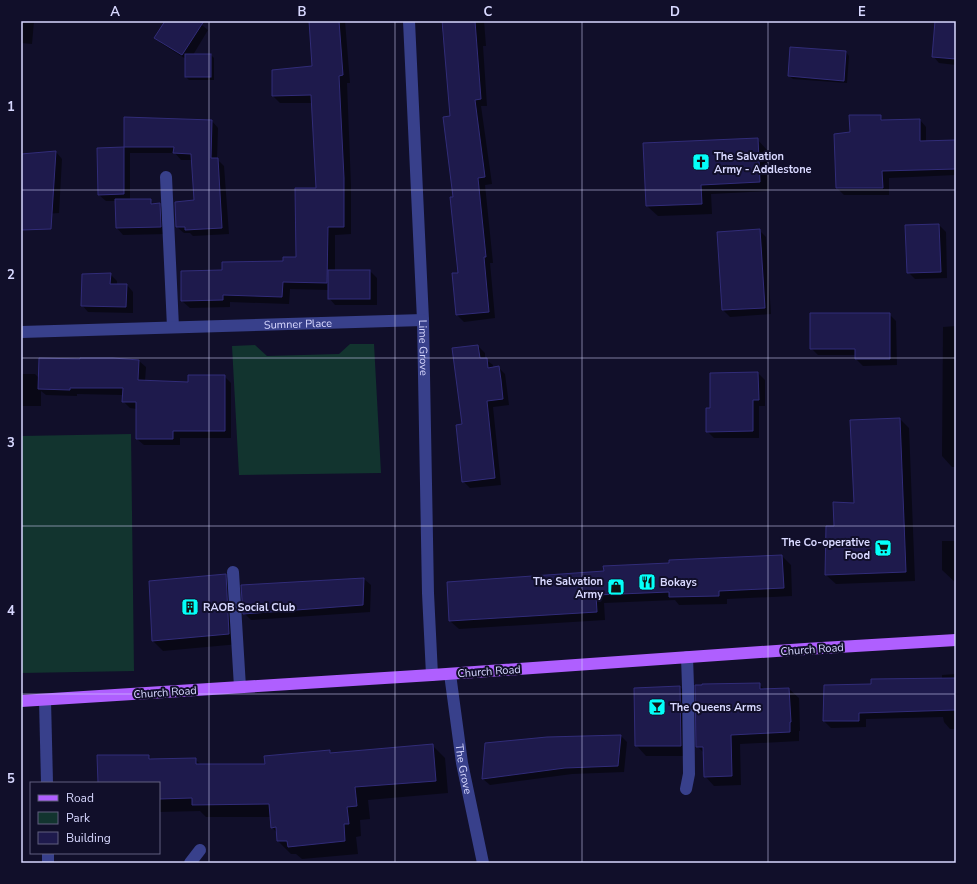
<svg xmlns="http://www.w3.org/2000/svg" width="977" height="884" font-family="'Nunito Sans',sans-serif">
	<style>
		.green { fill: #12342f }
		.shadow { fill: #0007 }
		.building { fill: #1e1a4c; stroke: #312c78 }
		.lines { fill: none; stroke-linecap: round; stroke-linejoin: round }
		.minor { stroke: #38408b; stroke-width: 12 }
		.major { stroke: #af5fff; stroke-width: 12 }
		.grid { fill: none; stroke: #d8d8ff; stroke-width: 1; stroke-opacity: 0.55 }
		.labels { text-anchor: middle; stroke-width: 4; stroke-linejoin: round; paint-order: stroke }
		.poi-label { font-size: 11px; font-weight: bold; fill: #d8d8ff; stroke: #110f2a; text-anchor: start }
		.street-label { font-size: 11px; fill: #d8d8ff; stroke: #110f2a }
		.neatline { fill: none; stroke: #d8d8ff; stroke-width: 1.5 }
		.grid-label { font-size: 13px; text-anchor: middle; font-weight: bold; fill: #d8d8ff }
	</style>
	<rect width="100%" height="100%" fill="#110f2a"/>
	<g class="green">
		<polygon points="350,344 374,344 381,473 239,475 232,346 255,345 267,356 339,354"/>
		<polygon points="131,434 134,671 21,673 21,436"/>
	</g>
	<g class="shadow">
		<polygon points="21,21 34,21 32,44 21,43"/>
		<polygon points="166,21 197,21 208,30 193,55 211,55 214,58 214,80 189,80 186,77 186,59 162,44 155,38"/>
		<polygon points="310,21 345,21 350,83 347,83 351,186 351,234 335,235 335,271 370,271 377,278 377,305 335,305 329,298 329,290 290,289 289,304 230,302 230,307 190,308 182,301 223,271 284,262 297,258 317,189 312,103 280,103 273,96 313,67"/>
		<polygon points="441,21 484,21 486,46 483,46 487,106 481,106 492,184 485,185 493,263 490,263 495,318 464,322 457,315 459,274 451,117 445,43 443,41"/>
		<polygon points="936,21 956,21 956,65 939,63 933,56"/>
		<polygon points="846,52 849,56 847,83 793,79 789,76"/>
		<polygon points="880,116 884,121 920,120 926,127 926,142 956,141 956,175 889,178 889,195 844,195 837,188 851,133"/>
		<polygon points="125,118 212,121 218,128 217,159 224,166 229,234 193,236 190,233 184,233 177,227 195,201 192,160 181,160 175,153 130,153 130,200 150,200 155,205 159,204 166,211 167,234 123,235 117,228 116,201 106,201 99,195 98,149 125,148"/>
		<polygon points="757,139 767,150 769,191 711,194 712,214 658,216 647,206"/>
		<polygon points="21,151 27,156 56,152 62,159 59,213 31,215 21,179"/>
		<polygon points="939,225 946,232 947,278 915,279 908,272"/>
		<polygon points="759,230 766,237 771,314 730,317 723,310"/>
		<polygon points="110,274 117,281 117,285 127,285 133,292 133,313 88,312 82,305"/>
		<polygon points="889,314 896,321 897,365 863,366 856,359 856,355 818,355 811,348"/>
		<polygon points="956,326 956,467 952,467 942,456 943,327"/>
		<polygon points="478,346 485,353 485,359 493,365 493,368 498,367 505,374 509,405 493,407 501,485 470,488 463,481 463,425"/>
		<polygon points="113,359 139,361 146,367 145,381 189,383 224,376 231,383 231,438 180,438 180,445 144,445 137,439 137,409 130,408 123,401 123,395 77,394 77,396 46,395 41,391 41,406 21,406 21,374 35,374 39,378"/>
		<polygon points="758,373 765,380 765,406 759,406 759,438 714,438 707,431 711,409"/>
		<polygon points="900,419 909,428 915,581 836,584 826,575 835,527 855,504"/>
		<polygon points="942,541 956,541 956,583 942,570"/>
		<polygon points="782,556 791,565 792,596 727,599 727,604 679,605 675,600 604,603 605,620 459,629 450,621 670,564"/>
		<polygon points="225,575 235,585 239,644 163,651 153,641"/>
		<polygon points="364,579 371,585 370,612 251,620 244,613 242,586"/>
		<polygon points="956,674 956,729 950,729 944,722 943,717 866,719 866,727 831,728 824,721 872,685 942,679 942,675"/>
		<polygon points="759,684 765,690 789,689 799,698 800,731 799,731 799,741 740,744 741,785 714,786 705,776 704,753 697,746"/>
		<polygon points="680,687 690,697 691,756 646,756 636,745 635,689"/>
		<polygon points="621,736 627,742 624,772 572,774 490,785 483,779"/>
		<polygon points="432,745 445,758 448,793 368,800 370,819 360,820 361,836 356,837 358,854 302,859 296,854 291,854 278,841 277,833 272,827 271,817 206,817 200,811 159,812 159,783 99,783 149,756 152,760 195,759 201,765 266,765 330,751 332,754"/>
	</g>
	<g class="building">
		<polygon points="165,21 204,21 182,55 154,38"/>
		<polygon points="309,21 339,21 343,75 339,76 344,178 344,227 328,227 327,283 283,282 282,297 223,295 223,300 181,301 181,271 222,270 222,262 283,261 283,257 296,257 295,188 316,188 311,95 272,96 272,70 312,66"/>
		<polygon points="442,21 475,21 481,99 475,100 485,177 478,178 486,257 484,257 489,312 456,315 452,273 458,273 450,197 453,197 443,117 450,116"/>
		<polygon points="935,21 956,21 956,59 932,57"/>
		<polygon points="790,47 846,51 844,81 788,76"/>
		<rect x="185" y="54" width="26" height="23"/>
		<polygon points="849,115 881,115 881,120 920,119 920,141 956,140 956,169 882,171 883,188 836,188 834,134 850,132"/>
		<polygon points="124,117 212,120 211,158 218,158 222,228 185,230 185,227 176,227 175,202 194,200 191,154 173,153 174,147 124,147"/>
		<polygon points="758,138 760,182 701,185 702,204 646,206 643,143"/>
		<polygon points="124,147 124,194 98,195 97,148"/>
		<polygon points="56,151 51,229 21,230 21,154"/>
		<polygon points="115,199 151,199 151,204 160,203 161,227 116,228"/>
		<polygon points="939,224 941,272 907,273 905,225"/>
		<polygon points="760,229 765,308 722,310 717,232"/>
		<rect x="328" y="270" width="42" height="29"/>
		<polygon points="111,273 110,284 127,284 126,307 81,306 82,274"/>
		<polygon points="810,313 890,313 890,359 855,359 855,349 810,349"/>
		<polygon points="478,345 480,358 487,358 488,368 499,366 501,380 503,399 487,401 495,478 462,482 456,425 462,424 452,348"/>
		<polygon points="39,358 80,359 80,358 113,358 139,360 138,380 188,382 188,375 225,375 225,431 173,431 173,439 136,439 136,402 122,402 123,388 70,388 70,390 38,389"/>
		<polygon points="758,372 759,400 753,400 753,431 706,432 706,408 710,408 710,373"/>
		<polygon points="900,418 906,572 825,575 826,526 834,526 833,502 854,503 850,420"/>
		<polygon points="782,555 784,588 719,591 719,596 669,597 669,592 596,595 597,612 449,621 447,582 604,571 603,566 669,563 669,560"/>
		<polygon points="226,574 229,634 152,641 149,581"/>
		<polygon points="364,578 363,605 243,614 241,585"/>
		<polygon points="956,678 956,710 859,713 859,721 823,721 824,685 871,684 871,679"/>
		<polygon points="760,683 760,689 789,688 791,722 790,722 790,732 731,735 732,776 704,777 703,747 696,747 695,685 702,685 702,684"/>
		<polygon points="680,686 681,746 635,746 634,688"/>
		<polygon points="621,735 618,766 565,768 482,779 485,743 547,737"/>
		<polygon points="433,744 436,781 355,787 357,806 347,807 349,824 344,824 345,841 288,847 287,841 277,841 276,827 271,828 269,804 192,805 192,798 159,799 159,783 98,783 97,755 149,755 149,759 196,758 196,764 265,764 264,756 330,750 330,753"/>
	</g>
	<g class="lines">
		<g class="minor">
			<path id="s1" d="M409,21L423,320L428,593L432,675"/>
			<polyline points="166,177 173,327"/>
			<path id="s2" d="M21,332L423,320"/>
			<polyline points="233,572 240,687"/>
			<path id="s3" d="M450,674L462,763L483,863"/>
			<polyline points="45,700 47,783"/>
			<polyline points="686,789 689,774 688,686 687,657"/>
			<polyline points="48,853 48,863"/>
			<polyline points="190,863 200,850"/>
		</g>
		<polyline class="major" points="21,701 432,675 805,649 956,640"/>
	</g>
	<path class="grid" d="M209,21V863M395,21V863M582,21V863M768,21V863M21,190H956M21,358H956M21,526H956M21,694H956"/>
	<defs>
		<g id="church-square" transform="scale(0.9)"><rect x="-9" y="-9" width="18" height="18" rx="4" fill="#04fff9" stroke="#110f2a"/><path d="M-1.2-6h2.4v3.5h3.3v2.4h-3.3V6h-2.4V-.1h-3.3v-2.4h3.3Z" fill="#111"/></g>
		<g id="supermarket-square" transform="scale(0.9)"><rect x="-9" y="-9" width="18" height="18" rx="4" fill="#04fff9" stroke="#110f2a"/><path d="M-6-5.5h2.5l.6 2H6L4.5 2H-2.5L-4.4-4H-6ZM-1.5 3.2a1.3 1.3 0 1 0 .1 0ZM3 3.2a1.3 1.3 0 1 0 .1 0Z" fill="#111"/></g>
		<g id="restaurant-square" transform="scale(0.9)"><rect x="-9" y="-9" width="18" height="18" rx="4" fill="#04fff9" stroke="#110f2a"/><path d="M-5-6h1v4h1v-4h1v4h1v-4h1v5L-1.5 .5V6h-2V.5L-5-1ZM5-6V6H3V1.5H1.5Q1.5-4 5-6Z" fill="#111"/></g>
		<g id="shop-square" transform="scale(0.9)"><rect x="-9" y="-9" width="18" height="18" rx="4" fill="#04fff9" stroke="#110f2a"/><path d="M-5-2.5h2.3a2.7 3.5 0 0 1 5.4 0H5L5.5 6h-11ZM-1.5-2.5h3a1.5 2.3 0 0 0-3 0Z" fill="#111"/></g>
		<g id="building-square" transform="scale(0.9)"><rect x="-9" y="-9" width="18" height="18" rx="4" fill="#04fff9" stroke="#110f2a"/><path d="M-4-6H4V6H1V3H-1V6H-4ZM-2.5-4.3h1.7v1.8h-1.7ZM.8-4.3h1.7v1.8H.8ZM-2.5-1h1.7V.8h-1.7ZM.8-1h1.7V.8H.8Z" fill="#111"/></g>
		<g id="bar-square" transform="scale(0.9)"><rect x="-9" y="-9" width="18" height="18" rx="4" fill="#04fff9" stroke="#110f2a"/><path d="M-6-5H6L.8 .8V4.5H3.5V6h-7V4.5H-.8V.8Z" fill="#111"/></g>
	</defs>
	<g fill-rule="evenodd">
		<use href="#church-square" x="701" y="162"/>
		<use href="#supermarket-square" x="883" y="548"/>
		<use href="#restaurant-square" x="647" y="582"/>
		<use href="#shop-square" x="616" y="587"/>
		<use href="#building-square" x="190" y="607"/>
		<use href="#bar-square" x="657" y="707"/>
	</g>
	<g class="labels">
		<g class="poi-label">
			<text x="714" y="160">The Salvation<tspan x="714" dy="13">Army - Addlestone</tspan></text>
			<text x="870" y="546" text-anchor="end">The Co-operative<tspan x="870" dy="13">Food</tspan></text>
			<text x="603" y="585" text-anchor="end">The Salvation<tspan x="603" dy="13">Army</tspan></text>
			<text x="660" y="586">Bokays</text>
			<text x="203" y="611">RAOB Social Club</text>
			<text x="670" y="711">The Queens Arms</text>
		</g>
		<g class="street-label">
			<text dy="4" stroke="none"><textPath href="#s2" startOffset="277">Sumner Place</textPath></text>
			<text dy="4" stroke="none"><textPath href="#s1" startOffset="327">Lime Grove</textPath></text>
			<text transform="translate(812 649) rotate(-4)" y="4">Church Road</text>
			<text transform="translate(489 671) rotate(-4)" y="4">Church Road</text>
			<text transform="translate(165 692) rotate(-4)" y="4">Church Road</text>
			<text dy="4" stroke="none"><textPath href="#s3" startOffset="96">The Grove</textPath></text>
		</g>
	</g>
	<rect width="977" height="884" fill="none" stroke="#110f2a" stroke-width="44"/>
	<rect x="30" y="782" width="130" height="72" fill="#110f2a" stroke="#615f7f"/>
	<rect x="38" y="795" width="20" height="6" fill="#af5fff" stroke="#615f7f"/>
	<text x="66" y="802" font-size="12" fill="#d8d8ff">Road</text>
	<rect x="38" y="812" width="20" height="12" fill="#12342f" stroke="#615f7f"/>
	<text x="66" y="822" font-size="12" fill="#d8d8ff">Park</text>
	<rect x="38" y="832" width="20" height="12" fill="#1e1a4c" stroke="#615f7f"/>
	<text x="66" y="842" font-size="12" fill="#d8d8ff">Building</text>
	<rect x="22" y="22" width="933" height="840" class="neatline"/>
	<g class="grid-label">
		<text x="115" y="16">A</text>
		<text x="302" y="16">B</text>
		<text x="488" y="16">C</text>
		<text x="675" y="16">D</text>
		<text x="862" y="16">E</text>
		<text x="11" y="111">1</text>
		<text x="11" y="279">2</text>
		<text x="11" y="447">3</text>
		<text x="11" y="615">4</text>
		<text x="11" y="783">5</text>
	</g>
</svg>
